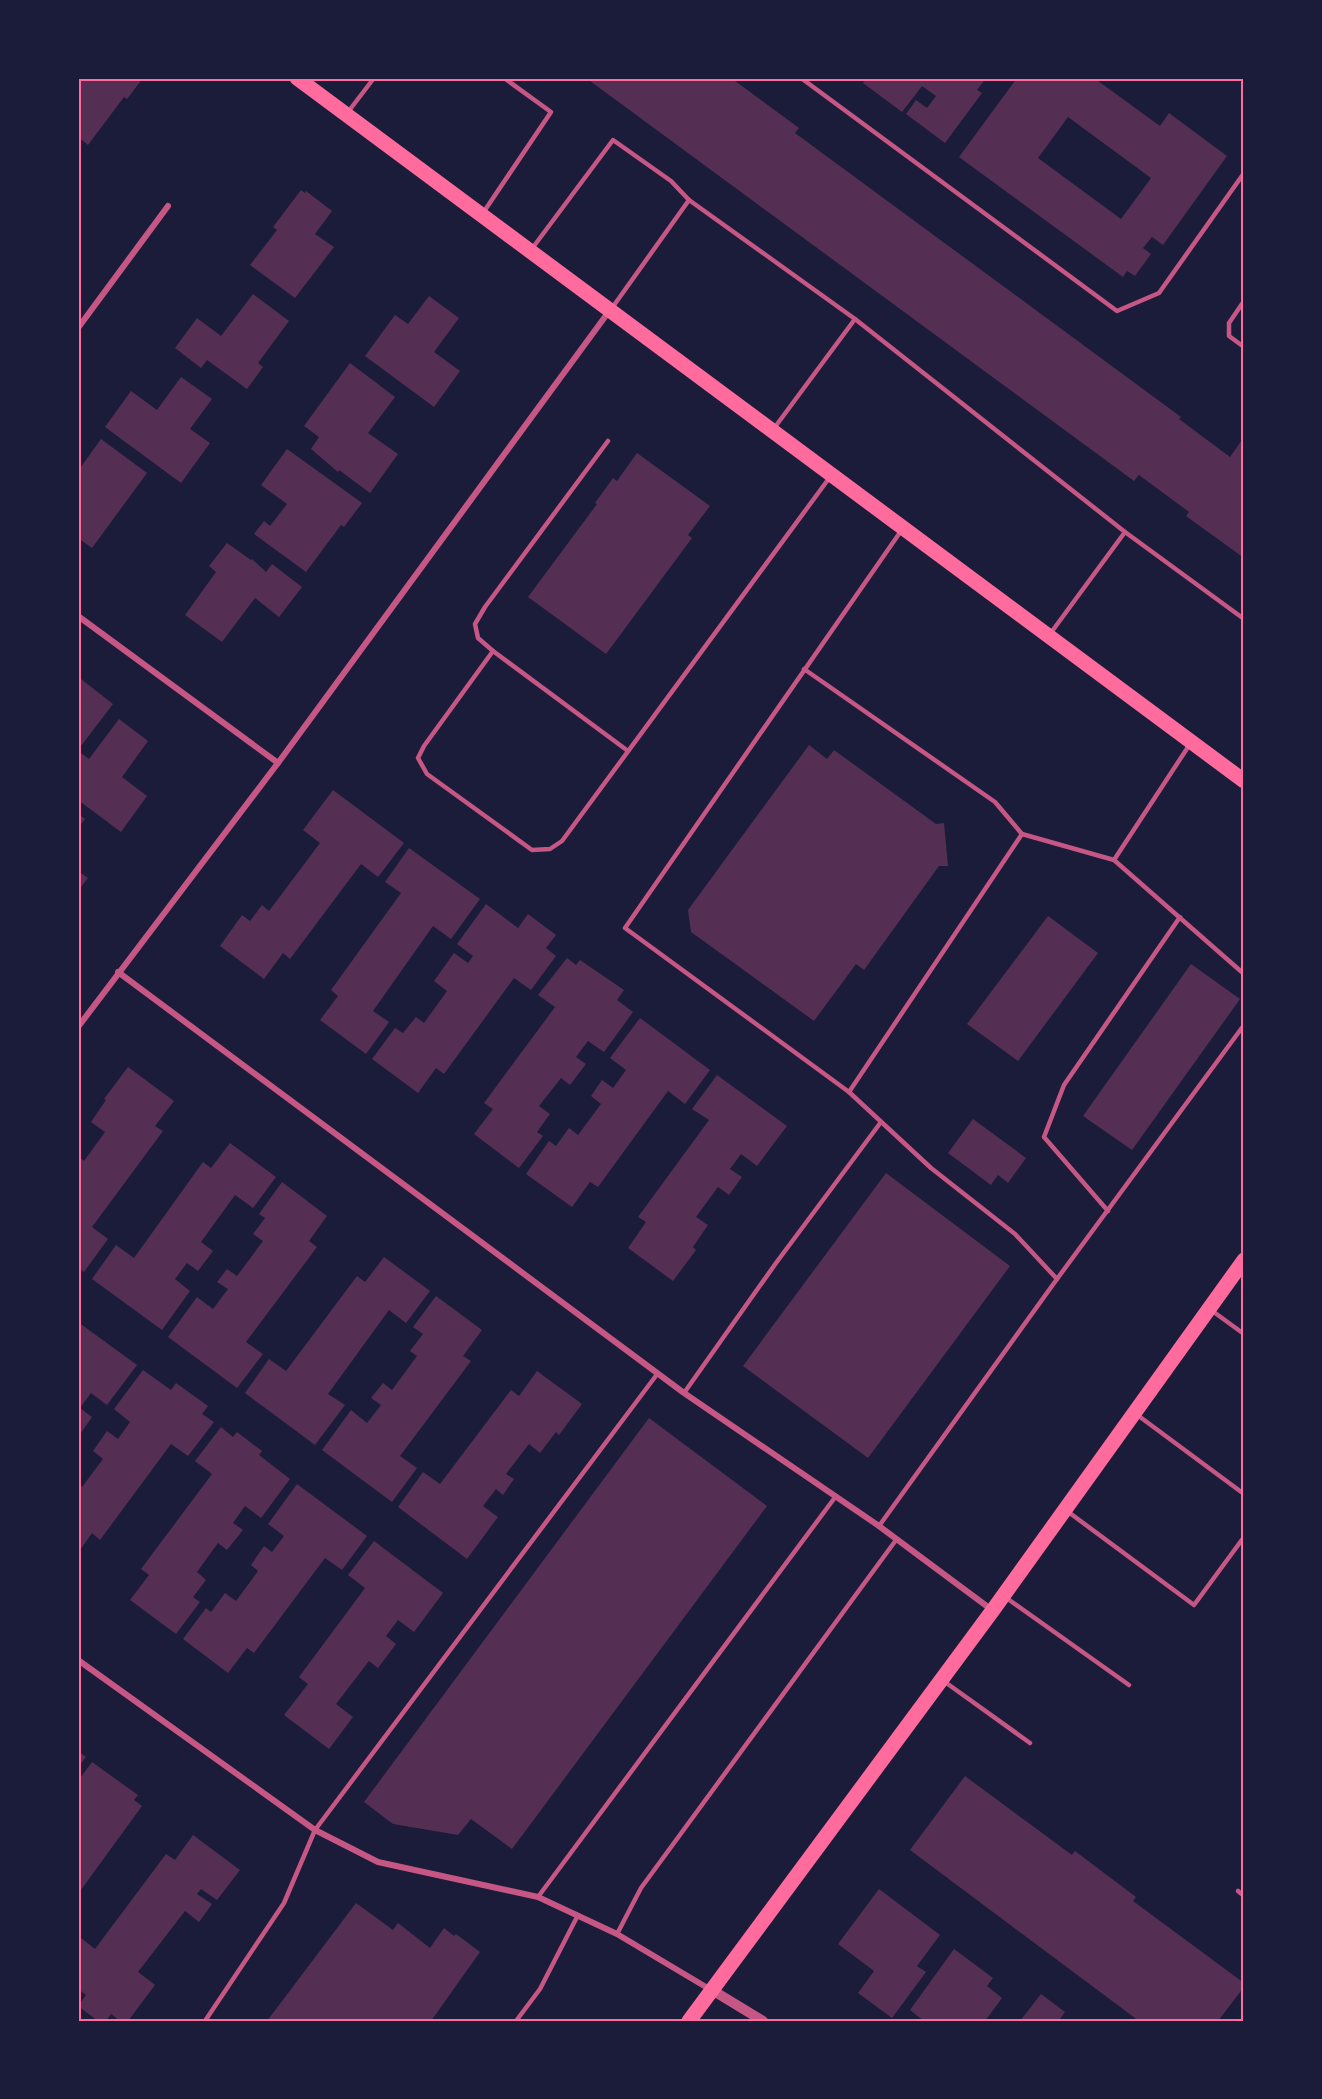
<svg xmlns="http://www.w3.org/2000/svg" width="1322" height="2099" font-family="Manrope,sans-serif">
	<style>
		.building { fill: #542f53; fill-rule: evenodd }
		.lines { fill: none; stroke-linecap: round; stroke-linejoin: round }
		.service { stroke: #c65784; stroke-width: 4.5 }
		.minor { stroke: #c65784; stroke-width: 6 }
		.tertiary { stroke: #c65784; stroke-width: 10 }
		.primary { stroke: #ff6b9d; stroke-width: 15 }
		.neatline { fill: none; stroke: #ff6b9d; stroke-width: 2 }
	</style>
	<rect width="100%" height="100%" fill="#1b1b3a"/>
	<g class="building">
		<polygon points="78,78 143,78 127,99 124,97 88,145 78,137"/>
		<polygon points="586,78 731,78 799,128 795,133 1181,417 1179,419 1230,457 1244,437 1244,558 1186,516 1189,512 1139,475 1134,481"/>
		<polygon points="866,78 986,78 977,90 982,93 945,143 906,114 916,100 927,108 936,96 922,86 902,112 863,83"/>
		<path d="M1017,78H1094L1160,126L1169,113L1227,156L1163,245L1152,237L1143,248L1151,254L1135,276L1127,271L1123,277L959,157ZM1068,117L1151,178L1121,219L1038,158Z"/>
		<polygon points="301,190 305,193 306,191 332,211 315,234 334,247 295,298 250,265 277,230 273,227"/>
		<polygon points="253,294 289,321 258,363 263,367 247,389 207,360 201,368 175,348 197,318 221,336"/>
		<polygon points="429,296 459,318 434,352 460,371 434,407 365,356 395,315 408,324"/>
		<polygon points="350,363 395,397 368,433 398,454 370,493 339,470 338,472 311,449 319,437 304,426"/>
		<polygon points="181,377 212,399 190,429 210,443 181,483 105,427 131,391 157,410"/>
		<polygon points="101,439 147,473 92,548 78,538 78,471"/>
		<polygon points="287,449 362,503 344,527 341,525 306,572 254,534 264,521 270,526 287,504 261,485"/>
		<polygon points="637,453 710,506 688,535 692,538 606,654 528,597 597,504 595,503 613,478 617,481"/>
		<polygon points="227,543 251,560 252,559 266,572 272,564 302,587 279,617 255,598 222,642 185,615 216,572 209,566"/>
		<polygon points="81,679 113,704 81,746 78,744 78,683"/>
		<polygon points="119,719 148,741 122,777 147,796 121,832 78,800 78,751 89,759"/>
		<polygon points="809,745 827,759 834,750 936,824 944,823 948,866 939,866 864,970 856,964 814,1021 691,932 688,910"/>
		<polygon points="333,790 404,843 378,877 361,864 290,959 283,953 264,979 220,946 242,915 250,921 262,905 269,911 320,843 303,830"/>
		<polygon points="78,814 85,819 78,828"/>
		<polygon points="409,848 480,899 451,939 433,926 373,1011 389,1022 366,1054 320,1020 338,996 331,990 401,893 385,882"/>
		<polygon points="78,871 88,878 78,891"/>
		<polygon points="486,904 518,928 528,914 556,935 546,948 556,956 531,990 514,978 444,1074 436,1068 418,1093 372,1059 395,1028 403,1033 416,1017 424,1023 447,991 434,981 454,953 468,963 473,956 457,944"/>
		<polygon points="1048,916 1098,953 1018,1061 967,1024"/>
		<polygon points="567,958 576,965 580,960 624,990 617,1000 633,1012 604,1052 588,1041 576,1057 586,1064 570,1085 561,1078 539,1106 550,1114 537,1132 543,1136 519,1168 474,1134 493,1109 484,1103 555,1007 538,995"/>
		<polygon points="1191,964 1240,999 1132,1150 1083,1116"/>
		<polygon points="640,1018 710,1070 685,1104 668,1091 598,1187 590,1182 572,1207 526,1174 549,1141 556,1146 569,1128 578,1135 601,1104 591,1096 602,1080 613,1088 626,1070 610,1058"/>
		<polygon points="128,1067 174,1101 155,1126 163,1131 92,1227 108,1239 84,1272 78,1268 78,1156 84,1161 105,1132 91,1122 106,1100 104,1099"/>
		<polygon points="717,1075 787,1126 757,1166 741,1154 730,1169 742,1177 729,1195 718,1187 696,1217 708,1225 693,1247 696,1250 673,1281 628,1248 646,1222 638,1217 709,1120 692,1109"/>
		<polygon points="973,1119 1026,1158 1008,1183 998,1175 991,1185 948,1153"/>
		<polygon points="230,1143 276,1177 253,1208 235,1195 201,1242 213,1251 198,1271 187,1263 175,1279 190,1291 162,1330 92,1279 116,1245 134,1258 203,1162 211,1168"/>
		<polygon points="886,1173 1010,1266 868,1458 743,1366"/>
		<polygon points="282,1182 327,1216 309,1241 317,1247 246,1342 263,1354 237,1388 168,1337 197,1297 213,1309 228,1289 217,1282 227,1269 237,1276 263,1241 253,1234 265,1218 259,1214"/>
		<polygon points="384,1257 430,1291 406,1323 389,1310 328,1394 345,1405 315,1445 245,1393 269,1359 286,1371 357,1276 365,1282"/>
		<polygon points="436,1296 482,1330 463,1356 471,1361 400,1456 417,1468 392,1502 322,1450 351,1410 367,1423 381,1405 371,1398 383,1383 392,1390 417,1356 410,1351 423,1334 413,1327"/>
		<polygon points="78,1322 137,1365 107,1405 91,1393 80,1408 92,1417 78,1437"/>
		<polygon points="143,1370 171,1390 176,1383 208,1406 202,1414 214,1422 188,1456 171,1444 100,1540 92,1533 78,1553 78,1484 82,1487 103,1459 93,1451 107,1431 118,1439 130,1422 114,1409"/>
		<polygon points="537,1371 582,1404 559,1435 556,1432 540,1453 529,1444 506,1474 514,1479 503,1495 496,1489 483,1506 498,1517 467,1559 398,1507 423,1472 440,1484 511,1390 519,1396"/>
		<polygon points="649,1418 767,1506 512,1849 471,1819 458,1835 393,1824 364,1802"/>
		<polygon points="221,1427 233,1437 237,1432 262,1451 259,1455 290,1479 261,1518 245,1506 233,1523 243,1530 227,1550 218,1543 197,1572 206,1580 193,1597 200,1602 176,1634 130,1600 149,1575 141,1569 212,1474 195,1461"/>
		<polygon points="297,1484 367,1536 342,1570 325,1558 254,1653 247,1648 228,1673 183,1639 206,1608 211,1612 225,1593 236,1601 258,1571 251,1565 264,1546 272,1552 284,1536 268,1524"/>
		<polygon points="374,1541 443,1593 414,1632 398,1620 386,1636 396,1644 378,1668 369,1661 336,1704 353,1717 329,1749 284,1715 308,1684 299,1677 365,1588 348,1575"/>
		<polygon points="78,1751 86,1757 78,1767"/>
		<polygon points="92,1762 138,1795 134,1800 142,1806 78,1894 78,1781"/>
		<polygon points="965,1776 1072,1855 1075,1851 1136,1897 1133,1901 1244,1983 1244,1987 1218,2021 1139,2021 910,1850"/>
		<polygon points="193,1835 240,1870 217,1900 201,1889 197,1894 212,1904 199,1922 185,1911 138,1972 155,1985 128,2021 120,2021 111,2014 106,2021 98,2021 78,2006 86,1995 78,1989 78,1942 81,1938 95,1949 166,1854 175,1860"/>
		<polygon points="879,1889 940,1935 917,1966 926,1972 892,2018 858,1993 874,1971 838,1944"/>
		<polygon points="356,1903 393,1930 398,1923 430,1948 444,1928 454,1936 456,1934 480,1952 431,2021 267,2021"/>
		<polygon points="954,1949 993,1978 987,1986 1002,1998 985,2021 924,2021 910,2010"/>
		<polygon points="1041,1994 1065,2012 1060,2019 1063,2021 1020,2021"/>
	</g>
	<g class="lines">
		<g class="service">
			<polyline points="801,78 1117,311 1159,293 1244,173"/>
			<polyline points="348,112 374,78"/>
			<polyline points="483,213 551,112 504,78"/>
			<polyline points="531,250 613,140 671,181 689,200 855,319 1125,532 1244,619"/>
			<polyline points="1244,301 1229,323 1229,336 1244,347"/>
			<polyline points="612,308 689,200"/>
			<polyline points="775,427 855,319"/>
			<polyline points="608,441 485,607 475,624 478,638 493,651 424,746 418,758 427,774 532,850 550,849 562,841 830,477"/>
			<polyline points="901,531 625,928 849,1092 931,1168 1015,1234 1057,1279"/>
			<polyline points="1050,634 1125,532"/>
			<polyline points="493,651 628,751"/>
			<polyline points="804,669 995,802 1022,834"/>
			<polyline points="1114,860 1190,744"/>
			<polyline points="849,1092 1022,834 1114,860 1244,974"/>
			<polyline points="1108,1211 1044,1137 1064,1085 1180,917"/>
			<polyline points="1211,1310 1244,1334"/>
			<polyline points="684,1393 776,1263 881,1122"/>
			<polyline points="1136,1414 1244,1494"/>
			<polyline points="1067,1511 1194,1605 1244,1537"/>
			<polyline points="879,1526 1057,1279 1244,1025"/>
			<polyline points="1005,1597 1129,1685"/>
			<polyline points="945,1682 1030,1743"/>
			<polyline points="1238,1891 1244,1896"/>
			<polyline points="538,1897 836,1496"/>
			<polyline points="617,1934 641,1888 896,1540"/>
			<polyline points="205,2021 284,1903 315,1830 658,1373"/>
			<polyline points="516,2021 540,1989 578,1915"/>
		</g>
		<g class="minor">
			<polyline points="78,328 168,206"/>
			<polyline points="78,616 278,763"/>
			<polyline points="118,972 684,1393 879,1526 992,1610"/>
			<polyline points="78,1027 278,763 610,310"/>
			<polyline points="78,1660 315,1830 378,1862 538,1897 617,1934 711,1990"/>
		</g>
		<polyline class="tertiary" points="712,1990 763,2021"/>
		<g class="primary">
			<polyline points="297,78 1244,781"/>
			<polyline points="689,2021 993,1610 1244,1260"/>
		</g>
	</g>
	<rect width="1322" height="2099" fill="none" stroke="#1b1b3a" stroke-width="159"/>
	<rect x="80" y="80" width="1162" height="1940" class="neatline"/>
</svg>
